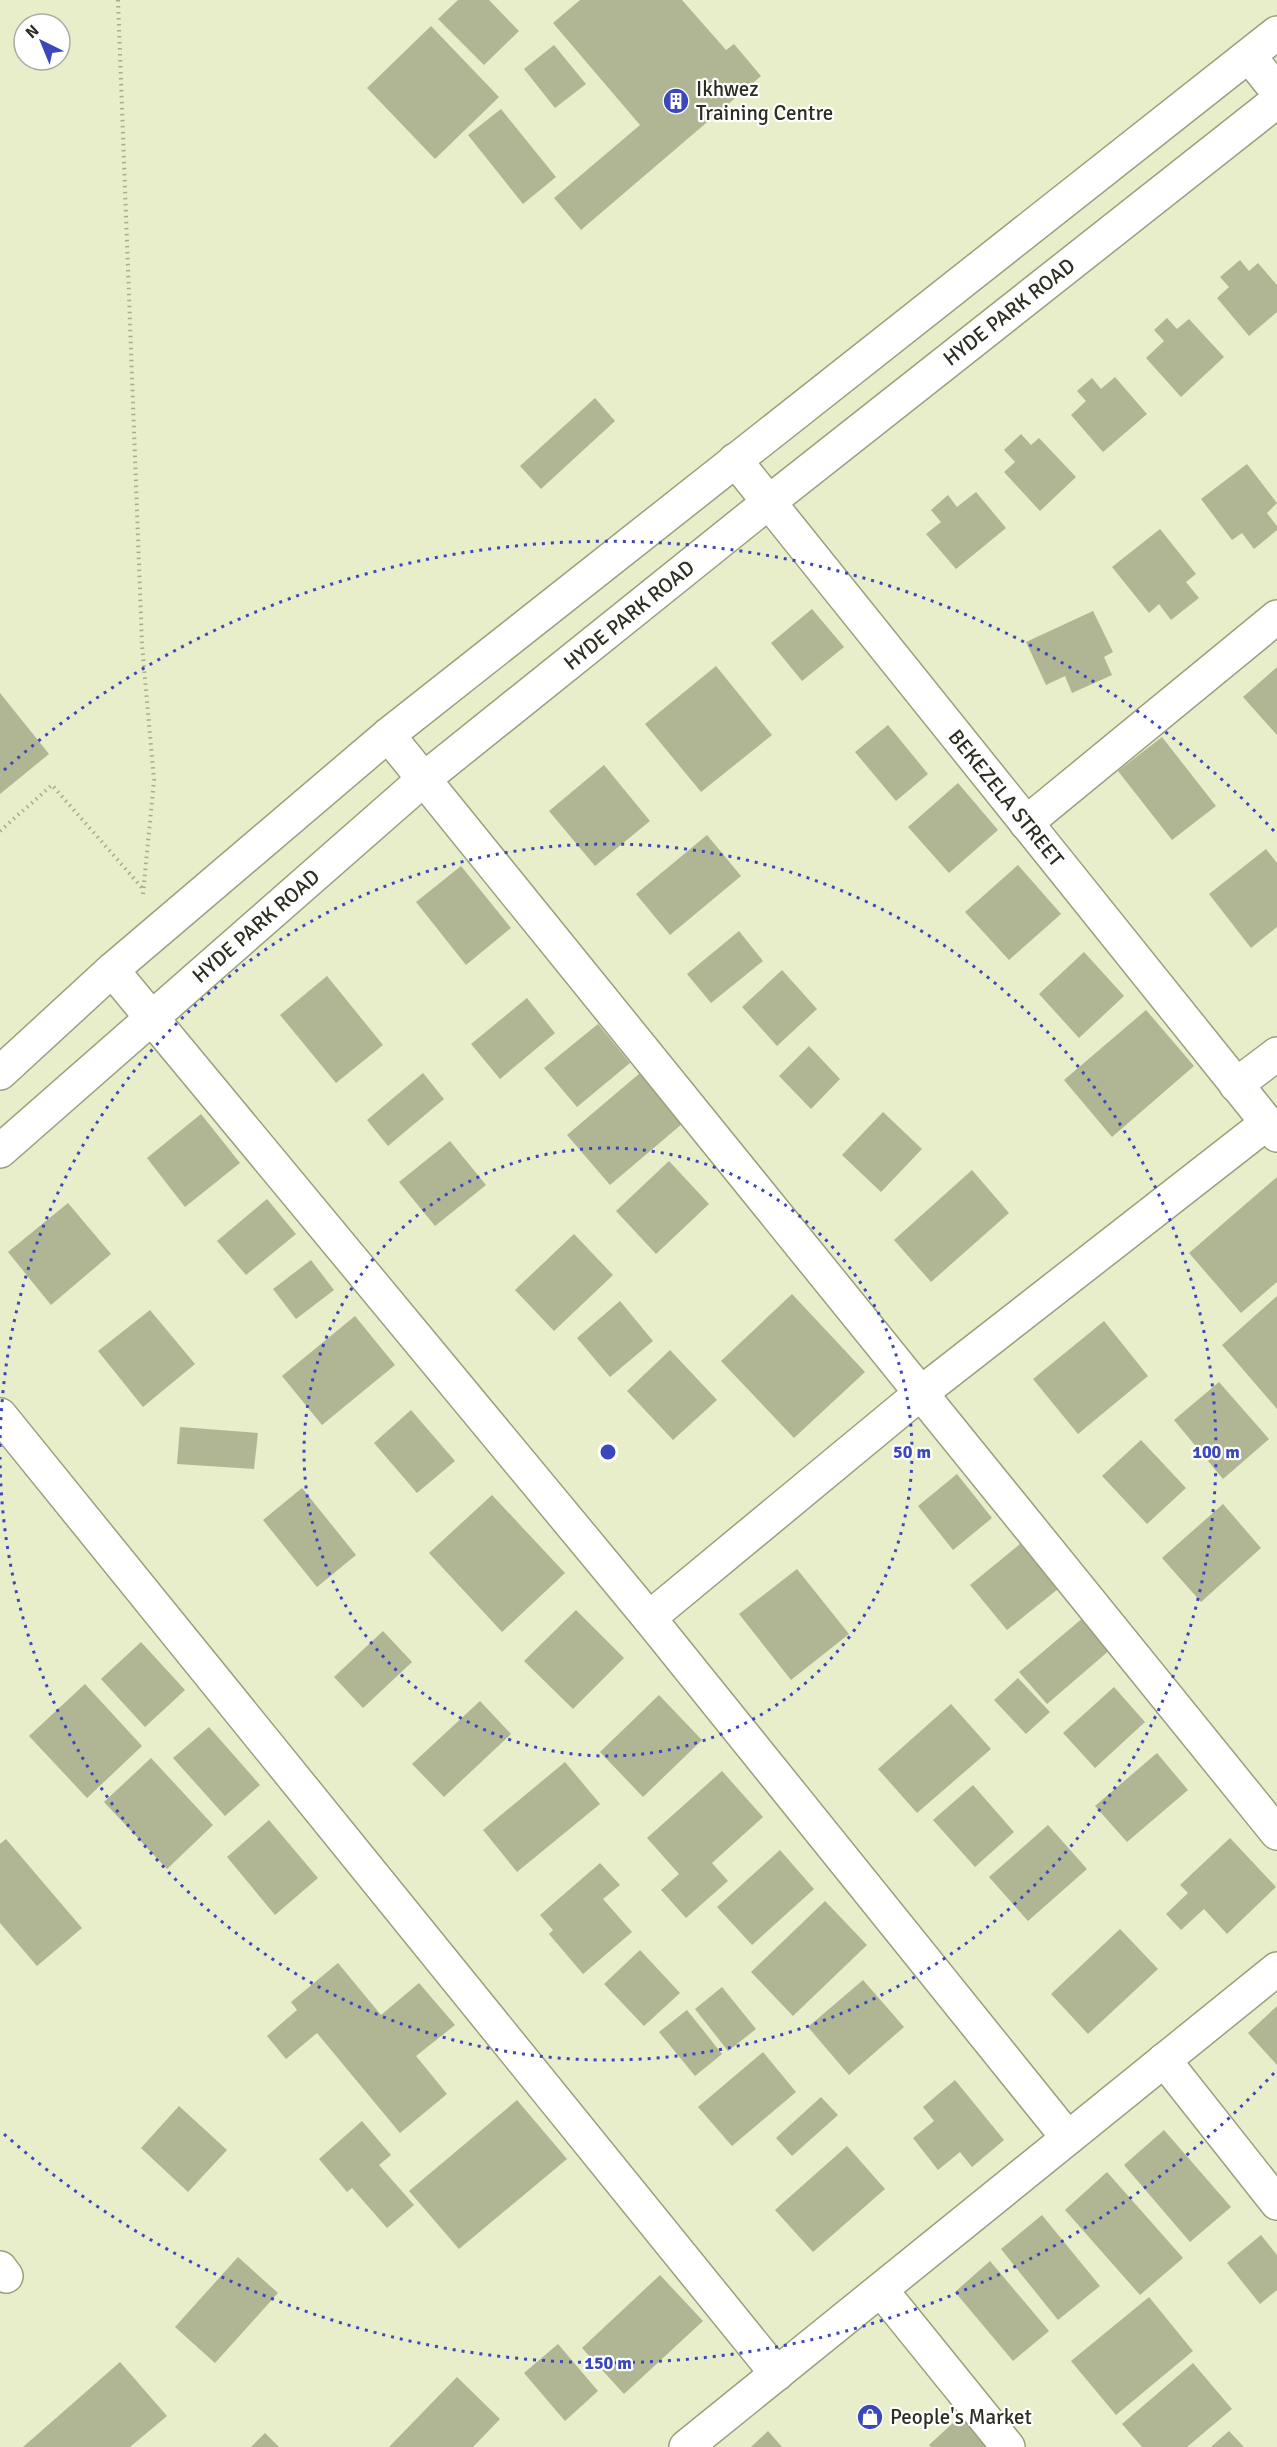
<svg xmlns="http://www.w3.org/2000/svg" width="1277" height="2447" font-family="Signika,sans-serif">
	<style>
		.building { fill: #b0b694 }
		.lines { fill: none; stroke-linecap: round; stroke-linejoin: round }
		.minor-casing { stroke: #9a9f7e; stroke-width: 36 }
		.path { stroke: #a7ab8f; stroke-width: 4; stroke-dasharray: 1.5 4.5; stroke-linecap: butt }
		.minor { stroke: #fff; stroke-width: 33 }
		.ring { fill: none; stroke: #3a48bc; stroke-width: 3; stroke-dasharray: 3 6 }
		.labels { text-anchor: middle; stroke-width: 4.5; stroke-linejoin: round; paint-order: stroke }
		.poi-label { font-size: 21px; fill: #2c2e21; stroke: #fff; text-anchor: start }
		.street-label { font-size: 21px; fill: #2c2e21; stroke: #fff }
		.centre { fill: #3a48bc; stroke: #fff; stroke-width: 3 }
		.ring-label { font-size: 18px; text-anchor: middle; font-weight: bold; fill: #3a48bc; stroke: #fff; stroke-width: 4.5; stroke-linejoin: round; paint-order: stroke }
	</style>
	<rect width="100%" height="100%" fill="#e8edca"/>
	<g class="building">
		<polygon points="458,0 489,0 519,31 484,65 438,19"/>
		<polygon points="580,0 682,0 726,50 734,44 761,76 581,230 554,198 640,125 553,23"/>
		<polygon points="431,26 499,97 435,159 367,88"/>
		<polygon points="554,45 586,84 555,108 524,69"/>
		<polygon points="501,109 556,177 523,204 468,135"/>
		<polygon points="1240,260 1249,271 1258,263 1277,285 1277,312 1249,336 1217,298 1229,287 1220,277"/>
		<polygon points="1167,318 1177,329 1189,319 1224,357 1181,397 1146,358 1164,341 1154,330"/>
		<polygon points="1115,377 1147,414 1103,452 1071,415 1086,401 1077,391 1092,378 1101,389"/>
		<polygon points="595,398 615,421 541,489 520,466"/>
		<polygon points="1021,434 1031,445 1039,438 1076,477 1040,511 1004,472 1015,462 1004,450"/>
		<polygon points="1247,464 1277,503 1267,513 1277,526 1277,530 1254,549 1242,533 1232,540 1201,499"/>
		<polygon points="976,492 1006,528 956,569 926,534 941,522 931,510 948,495 957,507"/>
		<polygon points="1160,529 1196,574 1186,582 1199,598 1171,620 1159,604 1149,613 1112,567"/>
		<polygon points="812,609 844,647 802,681 771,643"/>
		<polygon points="1093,611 1113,652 1104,657 1112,675 1072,693 1065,676 1046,685 1026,642"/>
		<polygon points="716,666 772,735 701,792 645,724"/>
		<polygon points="1277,667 1277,735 1243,697"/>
		<polygon points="0,693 49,754 0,794"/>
		<polygon points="888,725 928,774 896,801 855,752"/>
		<polygon points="1162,737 1216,806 1172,840 1118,771"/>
		<polygon points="604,765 650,821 595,866 549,811"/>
		<polygon points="958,783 998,830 949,873 908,827"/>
		<polygon points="707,835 741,876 670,935 636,894"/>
		<polygon points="1266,849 1277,863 1277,927 1251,948 1209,894"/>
		<polygon points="1018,865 1061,914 1009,960 965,912"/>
		<polygon points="461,866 511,928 466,965 416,902"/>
		<polygon points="739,931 763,961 711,1003 687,974"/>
		<polygon points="1084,952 1124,996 1079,1038 1039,994"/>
		<polygon points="782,970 817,1009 777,1046 742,1007"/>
		<polygon points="327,976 383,1045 336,1083 280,1015"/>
		<polygon points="527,998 555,1033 500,1079 471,1044"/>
		<polygon points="1146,1010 1194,1066 1112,1137 1064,1080"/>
		<polygon points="598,1024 630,1063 577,1107 544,1068"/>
		<polygon points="809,1046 840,1079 811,1109 779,1076"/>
		<polygon points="646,1068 689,1118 610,1185 567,1135"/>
		<polygon points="423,1073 444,1099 388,1146 367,1120"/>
		<polygon points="883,1112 922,1149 881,1192 842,1155"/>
		<polygon points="201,1114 240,1163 185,1207 147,1158"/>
		<polygon points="450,1141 486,1185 435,1226 399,1182"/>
		<polygon points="669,1161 709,1204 656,1254 616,1211"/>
		<polygon points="972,1170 1009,1213 931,1282 894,1240"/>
		<polygon points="1277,1177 1277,1282 1241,1313 1189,1253"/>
		<polygon points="267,1199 296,1234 246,1275 217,1241"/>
		<polygon points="68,1203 111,1254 51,1305 8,1252"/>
		<polygon points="574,1234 613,1275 554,1331 515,1290"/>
		<polygon points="311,1260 334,1290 296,1319 273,1289"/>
		<polygon points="792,1294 865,1372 794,1438 721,1361"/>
		<polygon points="1277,1296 1277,1409 1222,1345"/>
		<polygon points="620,1301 653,1341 610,1377 577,1338"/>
		<polygon points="150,1310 195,1364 143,1407 98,1351"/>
		<polygon points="355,1316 395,1365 322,1425 282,1376"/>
		<polygon points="1104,1321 1148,1376 1078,1434 1033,1379"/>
		<polygon points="670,1350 717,1400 673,1440 627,1391"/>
		<polygon points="1219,1382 1269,1439 1223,1479 1174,1420"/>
		<polygon points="411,1410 455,1461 417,1493 374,1443"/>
		<polygon points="180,1427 258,1433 254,1469 177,1464"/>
		<polygon points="1141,1440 1186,1488 1147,1524 1102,1476"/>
		<polygon points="957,1474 992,1518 953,1550 918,1506"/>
		<polygon points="302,1488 356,1555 317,1587 263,1520"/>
		<polygon points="492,1495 565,1573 502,1632 429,1553"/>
		<polygon points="1223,1504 1261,1548 1201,1602 1162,1558"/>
		<polygon points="1020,1544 1058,1589 1007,1630 970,1585"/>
		<polygon points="797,1569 849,1634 791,1680 739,1614"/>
		<polygon points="576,1610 624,1658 573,1709 524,1661"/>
		<polygon points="1084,1617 1111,1649 1047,1704 1019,1672"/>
		<polygon points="383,1631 412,1662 363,1708 334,1677"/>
		<polygon points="141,1642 185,1690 145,1727 101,1679"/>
		<polygon points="1018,1678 1050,1712 1026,1734 994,1700"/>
		<polygon points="85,1684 142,1746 87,1798 29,1736"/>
		<polygon points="1114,1687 1145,1722 1095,1768 1063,1733"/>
		<polygon points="659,1695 702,1740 643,1797 600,1752"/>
		<polygon points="480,1701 511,1734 444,1797 412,1764"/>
		<polygon points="951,1704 991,1749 917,1813 878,1769"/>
		<polygon points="209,1727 260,1785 225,1816 173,1758"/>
		<polygon points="1157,1753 1188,1790 1127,1842 1095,1806"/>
		<polygon points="151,1758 213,1825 167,1869 104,1802"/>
		<polygon points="565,1762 600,1804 517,1872 483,1830"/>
		<polygon points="722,1771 763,1817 712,1863 728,1881 686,1918 661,1890 679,1874 647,1838"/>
		<polygon points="973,1785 1014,1832 975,1867 933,1820"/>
		<polygon points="269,1820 318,1878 275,1915 227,1857"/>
		<polygon points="1048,1825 1087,1869 1028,1921 989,1877"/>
		<polygon points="1230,1838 1276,1887 1227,1934 1204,1909 1181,1930 1166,1914 1188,1893 1180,1885"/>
		<polygon points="6,1839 82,1928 37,1966 0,1923 0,1844"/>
		<polygon points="780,1850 814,1889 752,1945 717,1907"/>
		<polygon points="600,1863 620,1885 603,1899 632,1932 583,1974 549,1934 553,1930 540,1915"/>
		<polygon points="825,1901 867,1945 793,2016 751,1972"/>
		<polygon points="1120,1929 1158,1969 1088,2034 1051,1994"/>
		<polygon points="640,1950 680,1993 644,2026 604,1984"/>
		<polygon points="338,1963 381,2015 419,1983 455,2025 416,2056 447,2094 400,2133 317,2033 286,2059 267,2036 297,2010 291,2002"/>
		<polygon points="863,1980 904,2027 849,2075 808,2027"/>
		<polygon points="722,1987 756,2029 728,2051 695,2009"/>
		<polygon points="1277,2006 1277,2065 1248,2033"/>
		<polygon points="687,2010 722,2054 695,2076 659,2032"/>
		<polygon points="763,2052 796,2092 732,2146 698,2107"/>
		<polygon points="955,2080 1004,2140 972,2167 960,2152 938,2170 913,2138 934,2121 923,2107"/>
		<polygon points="821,2097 838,2115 792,2156 776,2138"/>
		<polygon points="517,2100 567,2159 459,2249 409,2191"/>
		<polygon points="179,2106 227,2150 188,2192 141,2148"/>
		<polygon points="362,2121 391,2155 379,2165 414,2205 387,2228 352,2188 347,2192 319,2159"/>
		<polygon points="1164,2130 1231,2207 1190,2242 1124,2165"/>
		<polygon points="847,2146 885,2189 813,2252 775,2210"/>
		<polygon points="1107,2172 1183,2258 1140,2295 1065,2210"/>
		<polygon points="1042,2215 1100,2286 1058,2320 1001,2249"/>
		<polygon points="1261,2235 1277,2255 1277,2290 1260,2304 1227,2263"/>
		<polygon points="238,2257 278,2293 215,2363 175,2327"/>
		<polygon points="990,2261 1049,2331 1013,2361 955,2292"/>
		<polygon points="660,2275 703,2321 624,2394 582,2348"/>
		<polygon points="1149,2297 1193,2351 1116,2415 1071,2361"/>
		<polygon points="558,2344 598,2391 565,2421 524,2373"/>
		<polygon points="120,2362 167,2416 130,2447 23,2447"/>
		<polygon points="1193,2363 1232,2409 1187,2447 1142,2447 1122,2424"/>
		<polygon points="457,2377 500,2419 473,2447 389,2447"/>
		<polygon points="967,2410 1000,2447 931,2447 929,2445"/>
		<polygon points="768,2431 782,2447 751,2447"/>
		<polygon points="1229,2431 1244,2447 1211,2447"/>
		<polygon points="265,2433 279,2447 251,2447"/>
	</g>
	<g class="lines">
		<g class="minor-casing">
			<g id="minor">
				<polyline points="1249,56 1277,91"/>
				<polyline points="735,460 1277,1135"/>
				<polyline points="388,735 1277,1833"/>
				<polyline points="1026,823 1277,617"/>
				<polyline points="112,970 649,1618 1068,2138"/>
				<polyline points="0,1073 112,970 388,735 1277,33"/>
				<polyline points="1236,1085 1277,1054"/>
				<polyline points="0,1151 424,779 769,502 1277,101"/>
				<polyline points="0,1415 777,2374"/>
				<polyline points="649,1618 921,1393 1267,1123"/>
				<polyline points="1164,2060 1277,2203"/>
				<polyline points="0,2268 6,2276"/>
				<polyline points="881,2290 1008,2447"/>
				<polyline points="686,2447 1277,1969"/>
			</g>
		</g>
		<g class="path">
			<polyline points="118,0 142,645 154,780 143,894"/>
			<polyline points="0,831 52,785 144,890"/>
		</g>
		<use href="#minor" class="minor"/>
	</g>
	<g class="ring">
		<circle cx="608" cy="1452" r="304"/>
		<path d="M0 1447A608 608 0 1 1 0 1457"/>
		<path d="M1274 2073A911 911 0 0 1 4 2134M4 770A911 911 0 0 1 1274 831"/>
	</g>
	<defs>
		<g id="building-disc" transform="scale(1.35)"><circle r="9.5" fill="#3a48bc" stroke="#fff"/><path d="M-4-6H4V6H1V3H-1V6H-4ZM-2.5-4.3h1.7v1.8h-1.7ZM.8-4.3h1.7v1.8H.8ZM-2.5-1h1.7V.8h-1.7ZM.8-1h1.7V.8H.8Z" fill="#fff"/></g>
		<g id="shop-disc" transform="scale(1.35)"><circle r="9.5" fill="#3a48bc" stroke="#fff"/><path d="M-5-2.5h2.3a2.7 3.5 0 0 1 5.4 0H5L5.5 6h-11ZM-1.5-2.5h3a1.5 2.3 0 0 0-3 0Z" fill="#fff"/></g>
	</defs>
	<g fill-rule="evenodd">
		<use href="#building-disc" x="676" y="101"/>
		<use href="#shop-disc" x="870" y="2417"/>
	</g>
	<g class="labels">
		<g class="poi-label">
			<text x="696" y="96">Ikhwez<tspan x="696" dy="24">Training Centre</tspan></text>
			<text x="890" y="2424">People's Market</text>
		</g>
		<g class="street-label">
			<text transform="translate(1009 312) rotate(-38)" y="7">HYDE PARK ROAD</text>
			<text transform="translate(629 615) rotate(-39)" y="7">HYDE PARK ROAD</text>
			<text transform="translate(1006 798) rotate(51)" y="7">BEKEZELA STREET</text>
			<text transform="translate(256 926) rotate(-41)" y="7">HYDE PARK ROAD</text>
		</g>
	</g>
	<circle cx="608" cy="1452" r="9" class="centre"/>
	<g class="ring-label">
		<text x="912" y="1458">50 m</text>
		<text x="1216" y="1458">100 m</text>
		<text x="608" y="2369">150 m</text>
	</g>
	<g transform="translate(42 42) rotate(317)"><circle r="28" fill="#ffffff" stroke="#ababa6" stroke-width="1.5"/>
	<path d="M0-4.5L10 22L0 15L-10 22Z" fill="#3a48bc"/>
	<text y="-9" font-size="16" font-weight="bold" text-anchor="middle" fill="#2c2e21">N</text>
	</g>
</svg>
